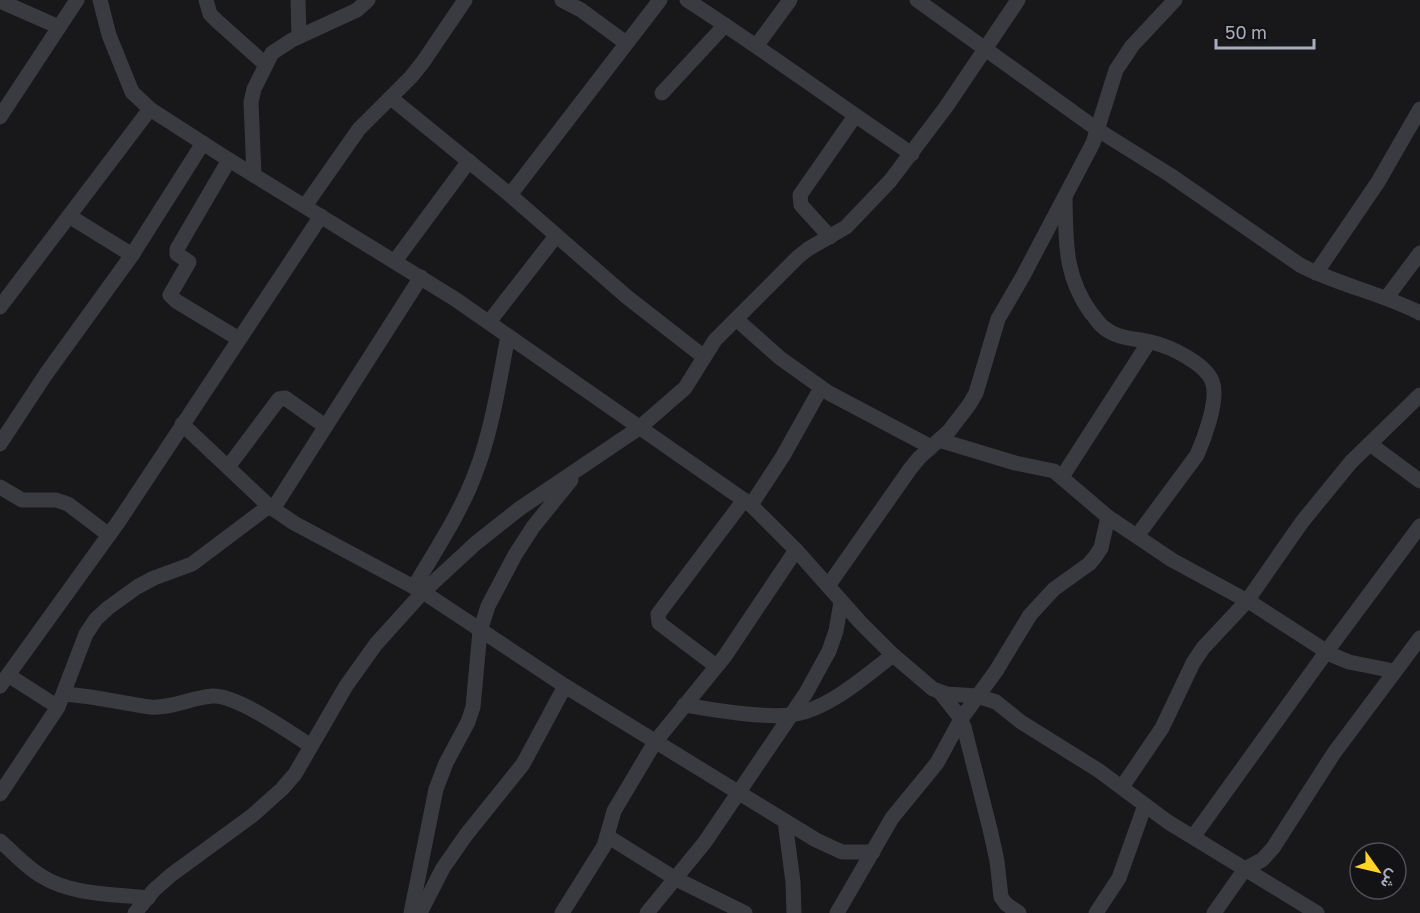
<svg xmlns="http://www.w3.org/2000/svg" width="1420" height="913" font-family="'Golos Text',Vazirmatn,sans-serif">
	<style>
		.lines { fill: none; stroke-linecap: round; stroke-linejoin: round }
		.minor { stroke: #3a3a41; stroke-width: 15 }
	</style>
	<rect width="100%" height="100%" fill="#18171a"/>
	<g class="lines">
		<g class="minor">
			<polyline points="100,0 109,35 132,92 150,109 226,158 455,299 751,505 796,550 860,622 893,655 933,689 947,694 977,696 996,702 1021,722 1098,770 1168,822 1317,913"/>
			<polyline points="206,0 210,14 217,21 265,64"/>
			<polyline points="298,0 299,36"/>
			<polyline points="562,0 581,10 626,43"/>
			<path d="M687,0C763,49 836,103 912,154"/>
			<path d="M917,0L1098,130L1170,175L1300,265C1338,285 1381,293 1420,313"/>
			<polyline points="0,1 59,27"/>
			<polyline points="757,45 790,0"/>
			<polyline points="662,93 725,25"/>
			<polyline points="391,98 510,195 627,297 704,357"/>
			<polyline points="0,117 77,0"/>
			<polyline points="229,160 177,249 177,254 189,262 170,295 176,301 239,339"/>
			<polyline points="254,175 251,102 254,89 272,53 292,40 357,10 368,0"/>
			<polyline points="510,195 660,0"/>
			<path d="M1065,198C1066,241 1064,276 1091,313C1095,317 1098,323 1103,327C1117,339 1134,338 1151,342C1169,346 1208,364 1213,384C1218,402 1204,439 1197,455L1137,536"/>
			<polyline points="305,206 359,129 411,77 423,62 465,0"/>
			<polyline points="69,216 132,255"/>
			<polyline points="830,237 801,205 800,195 855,116"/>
			<polyline points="395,261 469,161"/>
			<polyline points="1316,273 1378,182 1420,109"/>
			<polyline points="1387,297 1420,253"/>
			<polyline points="0,307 150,109"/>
			<polyline points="736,319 780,358 829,393 931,447"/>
			<polyline points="489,322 556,236"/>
			<polyline points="182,424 269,506 294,523 423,592 565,686 816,840 842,852 873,852"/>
			<polyline points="939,440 1015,463 1054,471 1108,517 1172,560 1253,604 1332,655 1349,662 1394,671"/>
			<polyline points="0,444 46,374 132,255 203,143"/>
			<polyline points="1370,444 1420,481"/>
			<polyline points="228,467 279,399 285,398 325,426"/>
			<polyline points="1062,477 1149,342"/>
			<polyline points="0,487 22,500 56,500 68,504 109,535"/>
			<polyline points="751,505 783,456 821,388"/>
			<polyline points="273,509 421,277"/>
			<polyline points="828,586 910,469 919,458 949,431 969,405 976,393 998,319 1023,276 1093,143 1116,70 1132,46 1175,0"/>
			<path d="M414,587C435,551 460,514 475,474C492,431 499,382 508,336"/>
			<polyline points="716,666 659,623 658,614 744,500"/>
			<polyline points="8,675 58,707"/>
			<polyline points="0,686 119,521 321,216"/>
			<polyline points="940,692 959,716 964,727 990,829 997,861 1001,897 1006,904 1019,913"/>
			<path d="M64,694C94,696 121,703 150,707C172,709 192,697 213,696C237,695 289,732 311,746"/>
			<path d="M684,705C715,710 759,718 790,715C827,711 864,677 893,655"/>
			<polyline points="1122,787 1162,728 1193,663 1203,648 1247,601 1302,522 1351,462 1420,395"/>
			<polyline points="0,794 58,707 86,634 96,619 108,608 137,587 154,578 192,564 269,506"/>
			<polyline points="785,821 793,882 794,913"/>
			<polyline points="607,836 676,879 745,913"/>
			<polyline points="1193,837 1327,651 1420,526"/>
			<path d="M0,841C14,853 27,868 43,877C72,895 114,894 148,898"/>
			<polyline points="135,913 154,890 171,875 253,815 282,789 295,774 346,686 376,644 423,592 476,543 519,509 639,428 685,388 715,340 798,257 808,249 846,227 890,181 946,107 1018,0"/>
			<polyline points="411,913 436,789 446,763 468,722 473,707 480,631 488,606 515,555 533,527 571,480"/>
			<polyline points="420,913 443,868 466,835 523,764 565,686"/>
			<polyline points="562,913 604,846 614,811 655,742 725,656 796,550"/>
			<polyline points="647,913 705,842 806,693 829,651 836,631 841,602"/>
			<polyline points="837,913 892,818 937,763 961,719 996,671 1030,615 1054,589 1089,564 1095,557 1101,548 1108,517"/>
			<polyline points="1096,913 1119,878 1145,805"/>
			<polyline points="1214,913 1245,869 1262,860 1273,848 1334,753 1420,638"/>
		</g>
	</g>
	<g transform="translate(1378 871) rotate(124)"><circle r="28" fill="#131215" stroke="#4f5057" stroke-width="1.5"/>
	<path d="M0-4.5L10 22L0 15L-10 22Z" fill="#ffd32a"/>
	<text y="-9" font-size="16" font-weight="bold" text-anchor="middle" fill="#a9acbb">ش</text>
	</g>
	<path d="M1216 39v9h98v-9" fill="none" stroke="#a9acbb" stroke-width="3"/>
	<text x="1225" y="39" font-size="18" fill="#a9acbb" stroke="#131215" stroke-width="4.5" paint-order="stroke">50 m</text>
</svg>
